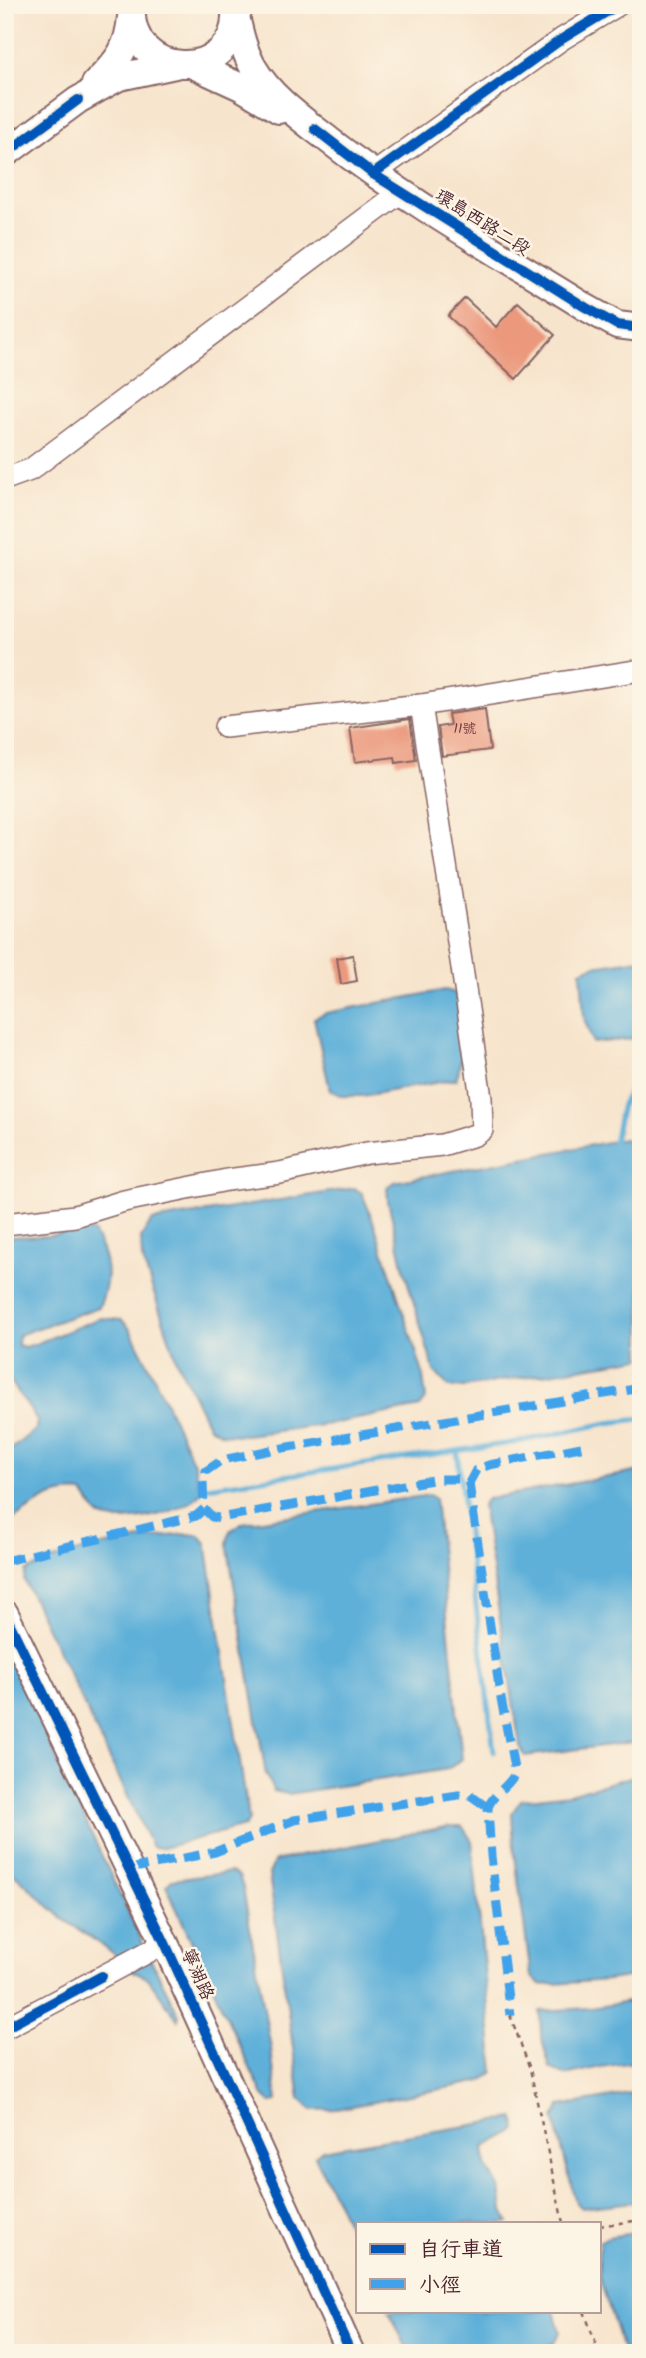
<svg xmlns="http://www.w3.org/2000/svg" width="646" height="2358" font-family="Kalam,'LXGW WenKai TC',sans-serif">
	<style>
		.water { fill: #5eb0d9; stroke: #546882; stroke-width: 2 }
		.lines { fill: none; stroke-linecap: round; stroke-linejoin: round }
		.stream { stroke: #5eb0d9; stroke-width: 5 }
		.building { fill: #eb987d }
		.minor-casing { stroke: #876463; stroke-width: 24 }
		.major-casing { stroke: #876463; stroke-width: 30 }
		.path { stroke: #876463; stroke-width: 2.5; stroke-dasharray: 5 5; stroke-linecap: butt }
		.minor { stroke: #fff; stroke-width: 21 }
		.major { stroke: #fff; stroke-width: 26 }
		.quiet { stroke: #40a2eb; stroke-width: 9; stroke-dasharray: 18 9; stroke-linecap: butt }
		.cycleway-casing { stroke: #fcf5e5; stroke-width: 15 }
		.cycleway { stroke: #0057b8; stroke-width: 10 }
		.labels { text-anchor: middle; stroke-width: 5; stroke-linejoin: round; paint-order: stroke }
		.number-label { font-size: 14px; fill: #723d40 }
		.street-label { font-size: 18px; fill: #4a1f2b; stroke: #fcf5e5 }
	</style>
	<rect width="100%" height="100%" fill="#fcf5e5"/>
	<filter id="ink" filterUnits="userSpaceOnUse"><feTurbulence type="fractalNoise" baseFrequency=".0143" numOctaves="2"/><feDisplacementMap in="SourceGraphic" scale="14" xChannelSelector="R" yChannelSelector="G"/><feConvolveMatrix kernelMatrix="1 2 1 2 8 2 1 2 1" color-interpolation-filters="sRGB"/></filter>
	<filter id="wash" filterUnits="userSpaceOnUse"><feTurbulence type="fractalNoise" baseFrequency=".00686" numOctaves="4" result="noise"/><feDisplacementMap in="SourceGraphic" scale="28" xChannelSelector="R" yChannelSelector="G"/><feGaussianBlur stdDeviation="1.57" result="paint"/><feColorMatrix in="noise" values="0 0 0 0 0 0 0 0 0 0 0 0 0 0 0 0 0 1.4 0 .05"/><feComposite in="paint" operator="in"/></filter>
	<g filter="url(#wash)">
		<rect width="100%" height="100%" fill="#f7e4cc"/>
		<g class="water">
			<polygon points="641,959 641,1038 593,1043 584,1018 581,971 594,966"/>
			<path d="M445,990L456,993L457,998C460,1023 466,1055 456,1079L362,1096H342L330,1090L314,1018L326,1013Z"/>
			<polygon points="624,1139 640,1149 641,1153 641,1358 464,1387 449,1387 434,1371 405,1273 388,1201 387,1187 394,1182"/>
			<polygon points="354,1188 362,1193 375,1226 422,1370 426,1399 420,1407 330,1424 246,1435 222,1434 209,1427 177,1361 142,1258 141,1237 152,1221"/>
			<path d="M80,1230L93,1232C109,1258 111,1279 99,1307L18,1335V1345L24,1347L35,1344L100,1318L122,1320L130,1329L153,1375L195,1466L200,1493C188,1512 126,1525 105,1518C96,1516 89,1500 83,1493C52,1490 36,1504 11,1521L5,1513V1504L13,1498L5,1487V1454L36,1429L37,1420L5,1373V1237L47,1236Z"/>
			<polygon points="641,1471 641,1741 525,1756 520,1746 482,1505 487,1499"/>
			<polygon points="430,1495 435,1499 462,1759 448,1769 288,1794 274,1791 266,1775 227,1543 230,1531 243,1523"/>
			<path d="M187,1534L199,1535L206,1543L249,1820L245,1826L162,1848L152,1847L24,1580L26,1571C76,1547 133,1539 187,1534Z"/>
			<polygon points="5,1649 145,1948 179,2015 178,2020 148,1978 136,1973 108,1949 63,1919 5,1865"/>
			<polygon points="641,1774 641,1975 608,1980 540,1985 531,1976 514,1849 512,1813 521,1800 569,1794"/>
			<polygon points="450,1826 462,1826 472,1841 494,2072 482,2081 337,2109 312,2110 300,2099 269,1874 275,1861"/>
			<polygon points="231,1872 239,1876 243,1888 271,2049 277,2101 271,2103 263,2096 166,1886 172,1880"/>
			<polygon points="641,2000 641,2061 600,2067 565,2075 550,2068 541,2036 540,2011 590,2008"/>
			<polygon points="641,2092 641,2201 581,2208 576,2203 554,2118 561,2106"/>
			<polygon points="515,2118 516,2130 484,2147 486,2165 500,2189 503,2211 509,2223 357,2223 357,2244 315,2156 322,2150"/>
			<polygon points="641,2232 641,2353 624,2353 599,2277 599,2242 608,2237"/>
			<polygon points="389,2311 554,2311 560,2332 554,2343 533,2353 409,2353"/>
		</g>
		<g class="lines">
			<g class="stream">
				<polyline points="639,338 641,352"/>
				<polyline points="613,1147 622,1104 629,1092 641,1087"/>
				<polyline points="457,1451 494,1752"/>
				<polyline points="193,1489 518,1442 607,1423 641,1419"/>
			</g>
		</g>
		<g id="blocks">
			<g class="building">
				<polygon points="465,298 496,327 518,302 555,335 516,379 448,316"/>
				<polygon points="485,709 490,750 442,756 438,727 450,725 448,714"/>
				<polygon points="410,719 416,760 396,763 395,757 355,762 350,728"/>
				<polygon points="353,955 357,981 341,984 337,958"/>
			</g>
		</g>
	</g>
	<g filter="url(#ink)">
		<use href="#blocks" fill-opacity="0" stroke="#876463" stroke-width="2"/>
		<g class="lines">
			<g class="minor-casing">
				<g id="minor">
					<polyline points="373,174 562,39 618,5"/>
					<polyline points="5,479 30,470 401,192"/>
					<polyline points="225,727 421,705 641,670"/>
					<polyline points="5,1224 75,1216 124,1201 227,1180 280,1173 367,1153 442,1145 475,1135 482,1130 481,1098 461,961 421,705"/>
					<polyline points="5,2028 165,1943"/>
				</g>
			</g>
			<g class="major-casing">
				<g id="major">
					<path d="M132,5C126,83 239,82 235,12"/>
					<path d="M241,5L236,16C240,34 244,51 253,67C271,98 302,119 330,141C410,203 499,253 585,307L617,325L641,328"/>
					<polyline points="193,65 241,87 279,110"/>
					<path d="M95,84C117,61 128,51 131,17"/>
					<polyline points="5,154 78,100 119,77 175,65"/>
					<polyline points="5,1614 165,1943 351,2353"/>
				</g>
			</g>
			<g class="path">
				<polyline points="510,2015 530,2069 563,2223"/>
				<polyline points="599,2226 641,2220"/>
				<polyline points="584,2311 599,2353"/>
			</g>
			<use href="#minor" class="minor"/>
			<use href="#major" class="major"/>
			<g class="quiet">
				<path d="M469,1483L500,1693L515,1773C509,1787 492,1794 488,1808L491,1856L510,2015"/>
				<polyline points="204,1509 212,1517 219,1518 438,1479 464,1479 469,1483 476,1470 489,1465 586,1446"/>
				<polyline points="5,1561 196,1516 204,1509 203,1482 206,1471 222,1460 271,1450 641,1388"/>
				<polyline points="129,1869 215,1852 294,1820 458,1795 470,1795 488,1808"/>
			</g>
			<g class="cycleway-casing">
				<g id="cycleway">
					<polyline points="315,129 373,174 585,307 617,325 641,328"/>
					<polyline points="5,154 78,100"/>
					<polyline points="373,174 562,39 618,5"/>
					<polyline points="5,1614 165,1943 351,2353"/>
					<polyline points="5,2028 102,1976"/>
				</g>
			</g>
			<use href="#cycleway" class="cycleway"/>
		</g>
	</g>
	<g class="labels">
		<g class="number-label">
			<text x="465" y="733">11號</text>
		</g>
		<g class="street-label">
			<text transform="translate(483 222) rotate(32)" y="6">環島西路二段</text>
			<text transform="translate(198 1974) rotate(66)" y="6">寧湖路</text>
		</g>
	</g>
	<rect width="646" height="2358" fill="none" stroke="#fcf5e5" stroke-width="28"/>
	<rect x="356" y="2222" width="245" height="91" fill="#fcf5e5" stroke="#b59f9b" stroke-width="2"/>
	<rect x="370" y="2244" width="35" height="10" fill="#0057b8" stroke="#b59f9b" stroke-width="2"/>
	<text x="419" y="2256" font-size="21" fill="#4a1f2b">自行車道</text>
	<rect x="370" y="2279" width="35" height="10" fill="#40a2eb" stroke="#b59f9b" stroke-width="2"/>
	<text x="419" y="2292" font-size="21" fill="#4a1f2b">小徑</text>
</svg>
